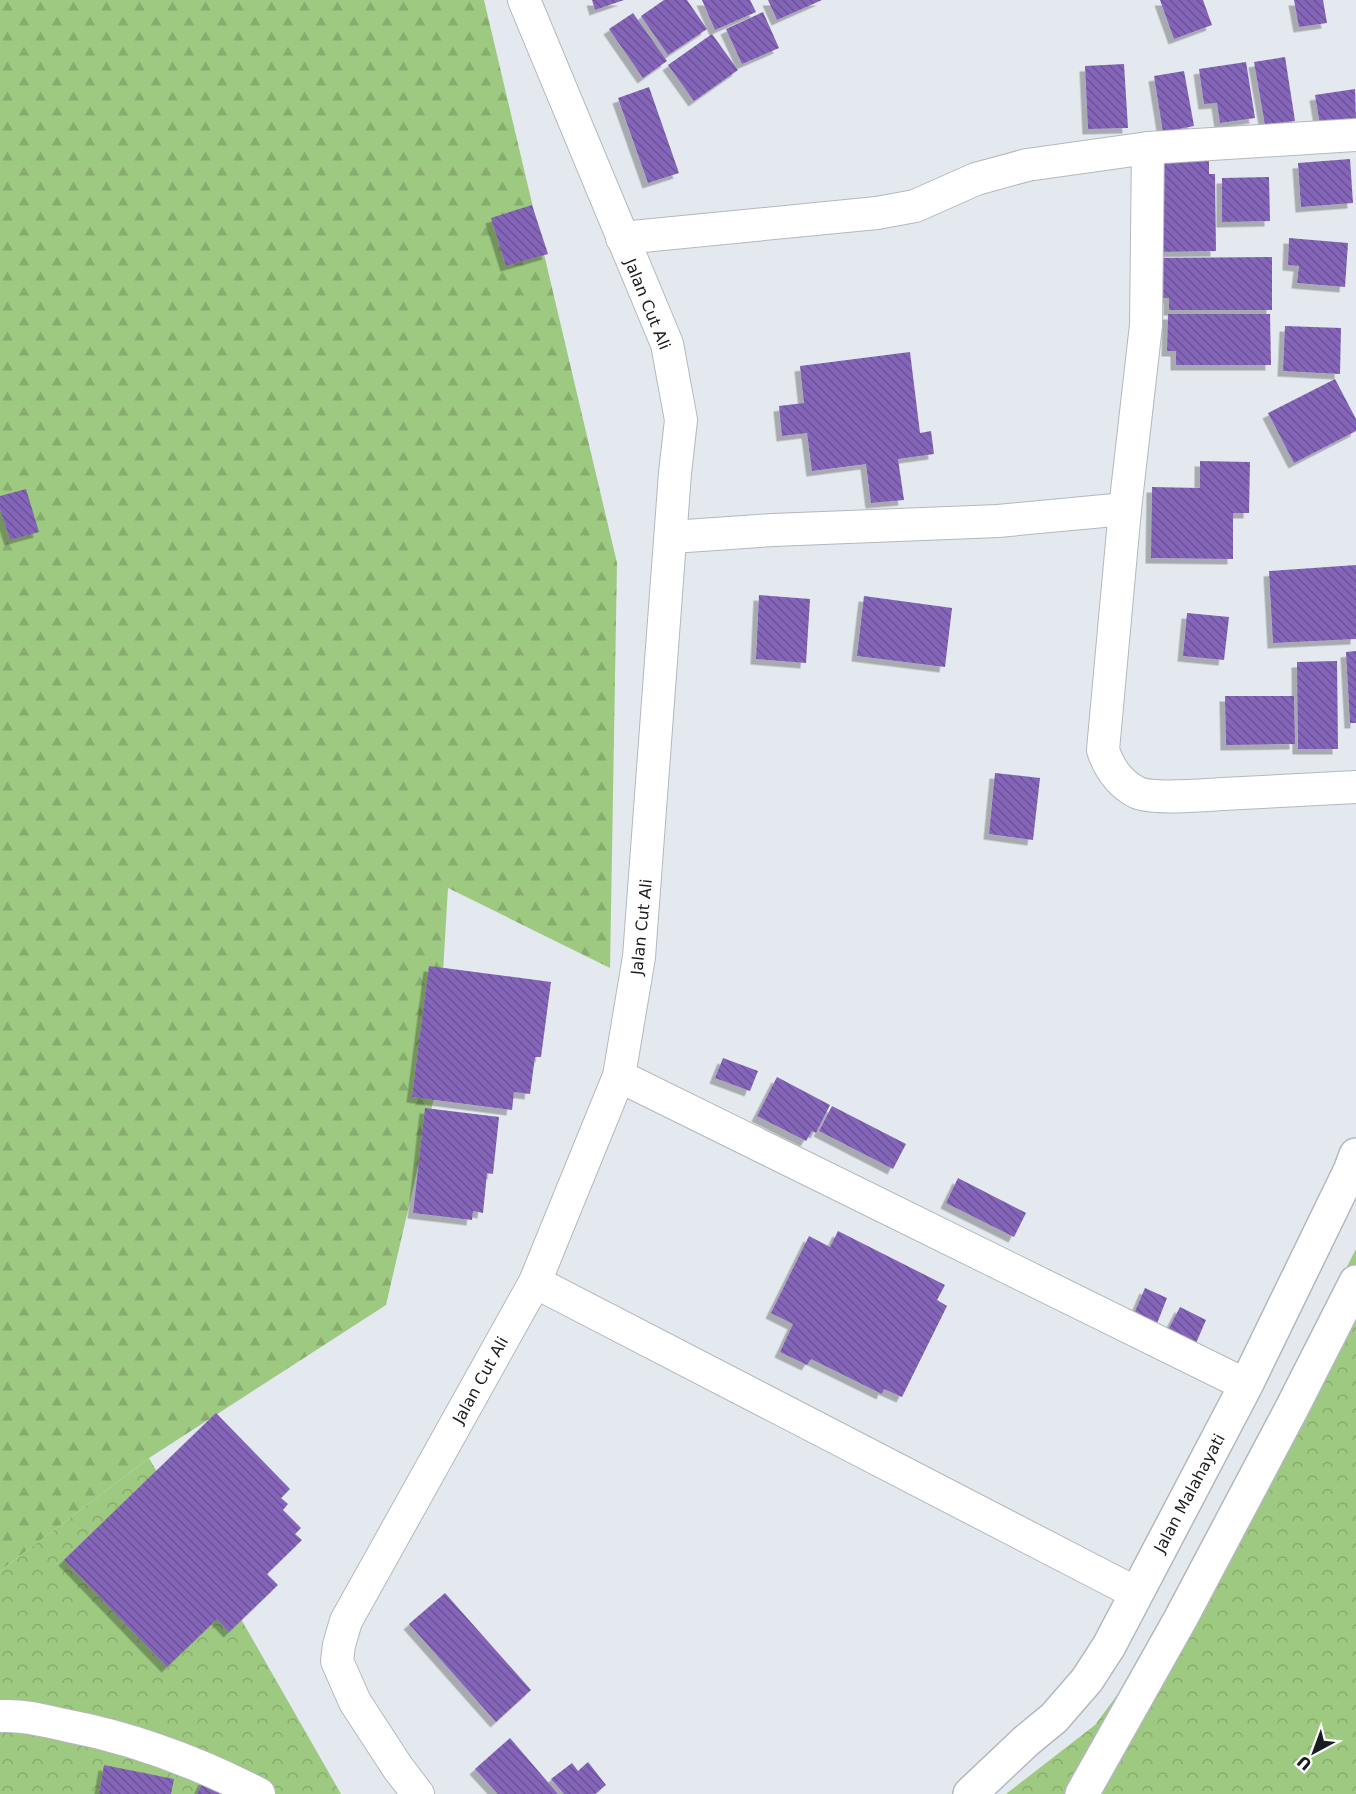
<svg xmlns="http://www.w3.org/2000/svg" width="1356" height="1794" font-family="'DejaVu Sans',sans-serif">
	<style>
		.forest { fill: url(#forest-firs) }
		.park { fill: url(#park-crowns) }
		.building { fill: url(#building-back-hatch); filter: url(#shadow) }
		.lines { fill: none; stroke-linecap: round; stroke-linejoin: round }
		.minor-casing { stroke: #b3b8be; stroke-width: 34 }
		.secondary-casing { stroke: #b3b8be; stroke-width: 36 }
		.minor { stroke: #fff; stroke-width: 32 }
		.secondary { stroke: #fff; stroke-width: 33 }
		.labels { text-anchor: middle; stroke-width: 6; stroke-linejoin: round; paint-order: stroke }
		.street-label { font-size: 16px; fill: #1a1c1f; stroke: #fff }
	</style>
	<defs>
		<pattern id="forest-firs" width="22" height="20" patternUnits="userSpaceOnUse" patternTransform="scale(1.5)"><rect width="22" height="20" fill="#9ec980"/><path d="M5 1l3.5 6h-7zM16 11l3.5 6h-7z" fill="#88ac6e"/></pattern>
		<pattern id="park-crowns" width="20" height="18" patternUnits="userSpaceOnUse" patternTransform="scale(1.5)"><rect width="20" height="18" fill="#9ec980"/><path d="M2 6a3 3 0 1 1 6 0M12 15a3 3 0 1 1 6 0" fill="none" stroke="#88ac6e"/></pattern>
		<pattern id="building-back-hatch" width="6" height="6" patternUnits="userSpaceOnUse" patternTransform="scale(1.5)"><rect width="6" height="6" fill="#8565b9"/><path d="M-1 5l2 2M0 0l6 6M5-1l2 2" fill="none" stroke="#6c5296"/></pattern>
		<filter id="shadow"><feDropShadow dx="-5.5" dy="5.5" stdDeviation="0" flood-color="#0004"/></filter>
	</defs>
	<rect width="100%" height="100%" fill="#e4e9ef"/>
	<polygon class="forest" points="0,0 484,0 617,563 610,968 448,888 436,1089 386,1305 149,1458 0,1571"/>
	<g class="park">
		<polygon points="1356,1249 1356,1794 1006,1794 1095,1725 1146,1656"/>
		<polygon points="149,1458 341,1794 0,1794 0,1571"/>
	</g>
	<g class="building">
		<polygon points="592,0 624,0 595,10"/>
		<polygon points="664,0 687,0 707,29 668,55 641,16"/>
		<polygon points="702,0 750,0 756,12 715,30"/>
		<polygon points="768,0 822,0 777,20"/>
		<polygon points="1160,0 1203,0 1212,25 1174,39"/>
		<polygon points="1294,0 1323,0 1327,23 1299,27"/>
		<polygon points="763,12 779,48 742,64 726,29"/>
		<polygon points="633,13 667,61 643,78 609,29"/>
		<polygon points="712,34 738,70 694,101 668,65"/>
		<polygon points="1285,57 1295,121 1265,125 1254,62"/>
		<polygon points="1246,62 1255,118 1220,123 1217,103 1204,104 1199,69"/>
		<polygon points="1124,64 1128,128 1088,129 1085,66"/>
		<polygon points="1184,71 1194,126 1163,132 1154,76"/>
		<polygon points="649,87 679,173 648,183 618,98"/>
		<polygon points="1355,89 1356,120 1320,125 1315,95"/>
		<polygon points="1152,158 1209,158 1209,174 1215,174 1216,251 1154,252"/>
		<polygon points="1350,159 1353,203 1301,207 1298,163"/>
		<polygon points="1269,177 1270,221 1222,222 1222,178"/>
		<polygon points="532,205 548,254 506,266 491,218"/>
		<polygon points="1289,238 1348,243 1345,287 1297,283 1299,266 1288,265"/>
		<polygon points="1272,257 1272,310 1169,310 1169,298 1156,298 1156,258"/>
		<polygon points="1168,314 1270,314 1271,365 1176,365 1176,351 1167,351"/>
		<polygon points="1285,326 1341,328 1340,374 1283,371"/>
		<polygon points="910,352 920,433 931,431 934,454 898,459 904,500 871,503 866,464 812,471 807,433 782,436 779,406 804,403 800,366"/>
		<polygon points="1335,379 1356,419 1356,431 1294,463 1268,413"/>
		<polygon points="1200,461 1250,462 1249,513 1233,513 1233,559 1151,558 1152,487 1200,488"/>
		<polygon points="26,489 39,532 10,540 0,509 0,496"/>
		<polygon points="1356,565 1356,639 1273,643 1269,571"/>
		<polygon points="759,595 810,599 806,663 756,659"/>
		<polygon points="864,596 952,608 945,667 857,656"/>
		<polygon points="1187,613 1229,617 1224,660 1183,656"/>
		<polygon points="1356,651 1356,723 1350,723 1346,652"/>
		<polygon points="1337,661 1338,749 1298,749 1297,662"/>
		<polygon points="1225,696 1294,696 1295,744 1226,745"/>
		<polygon points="995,773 1040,778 1033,840 989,834"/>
		<polygon points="429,966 551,982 541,1057 535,1057 530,1094 514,1092 512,1110 412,1097"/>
		<polygon points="723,1058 758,1071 750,1091 715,1078"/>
		<polygon points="777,1077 830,1105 816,1133 812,1131 806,1141 757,1116"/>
		<polygon points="832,1106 906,1144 893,1169 819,1131"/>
		<polygon points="425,1108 499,1117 493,1174 487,1173 483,1213 473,1211 472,1220 413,1213"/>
		<polygon points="958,1178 1026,1213 1014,1237 946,1203"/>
		<polygon points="838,1231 945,1285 937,1300 947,1306 902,1397 884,1389 882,1394 811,1359 807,1365 780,1352 793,1324 771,1313 809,1236 830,1247"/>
		<polygon points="1145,1288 1167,1298 1156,1326 1133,1316"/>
		<polygon points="1180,1307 1206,1320 1196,1343 1168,1330"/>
		<polygon points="216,1413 290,1489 281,1498 288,1504 283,1510 301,1528 295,1534 302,1540 267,1574 278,1585 229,1632 217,1619 167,1667 64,1560"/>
		<polygon points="445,1593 531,1690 496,1722 409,1624"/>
		<polygon points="510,1738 558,1794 498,1794 475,1769"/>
		<polygon points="588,1762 606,1785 595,1794 564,1794 551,1779 572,1763 578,1771"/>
		<polygon points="104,1765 174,1779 171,1794 99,1794"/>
		<polygon points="204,1779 235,1794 197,1794"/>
	</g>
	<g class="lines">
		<g class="minor-casing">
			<g id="minor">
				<path d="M1148,148L1146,325L1125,509L1103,750C1109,768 1118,782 1136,792C1152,800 1203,795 1223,794C1267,792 1312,789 1356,787"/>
				<polyline points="622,238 877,213 915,206 976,179 1027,165 1148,148 1356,135"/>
				<polyline points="672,537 773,530 998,521 1125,509"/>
				<polyline points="619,1076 1246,1385"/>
				<polyline points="535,1282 1136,1593"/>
				<path d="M0,1716C22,1715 42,1720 64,1725C133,1738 197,1762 259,1794"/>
				<polyline points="418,1794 398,1768 355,1702 337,1661 339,1645 346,1621 535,1282 619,1076 639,957 675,473 681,420 667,344 524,0"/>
			</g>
		</g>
		<g class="secondary-casing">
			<g id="secondary">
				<polyline points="970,1794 1026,1741 1054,1718 1087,1680 1109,1646 1246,1385 1350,1171 1356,1155"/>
				<polyline points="1082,1794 1181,1618 1292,1408 1356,1282"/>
			</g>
		</g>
		<use href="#minor" class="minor"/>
		<use href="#secondary" class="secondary"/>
	</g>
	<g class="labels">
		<g class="street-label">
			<text transform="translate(648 304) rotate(68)" y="6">Jalan Cut Ali</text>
			<text transform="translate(641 927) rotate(-84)" y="6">Jalan Cut Ali</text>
			<text transform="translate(480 1380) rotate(-61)" y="6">Jalan Cut Ali</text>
			<text transform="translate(1189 1493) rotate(-62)" y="6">Jalan Malahayati</text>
		</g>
	</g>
	<g transform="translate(1314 1752) rotate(221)" stroke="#ffffff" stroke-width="4.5" paint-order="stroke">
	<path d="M0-4.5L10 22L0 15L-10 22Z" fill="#1a1c1f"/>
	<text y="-9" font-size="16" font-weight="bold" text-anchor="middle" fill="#1a1c1f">U</text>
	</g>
</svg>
